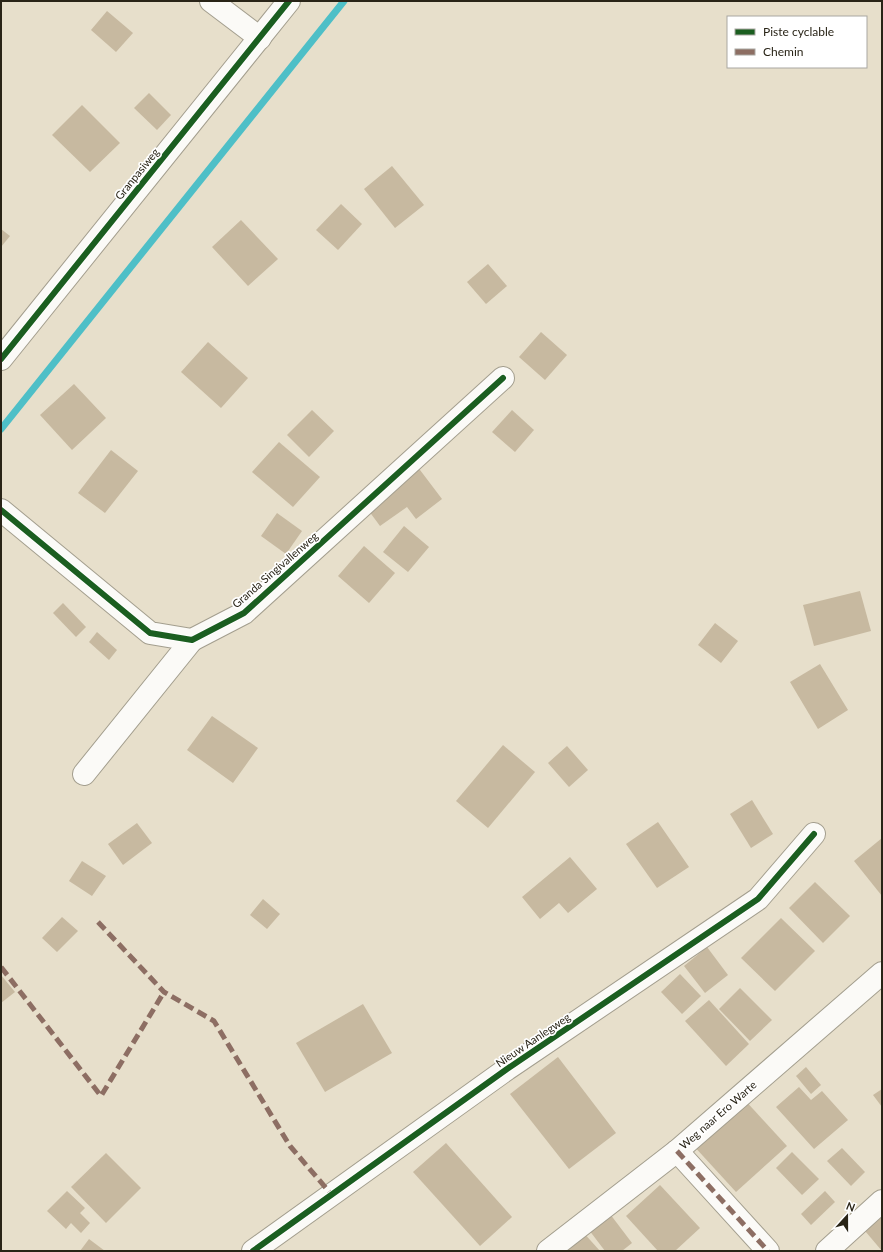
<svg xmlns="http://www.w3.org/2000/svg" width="883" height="1252" font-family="Lato,sans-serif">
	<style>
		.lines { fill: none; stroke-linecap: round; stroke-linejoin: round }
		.stream { stroke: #4ebfc7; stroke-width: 7 }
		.building { fill: #c7b9a0 }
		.minor-casing { stroke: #a39e8e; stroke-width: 24 }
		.minor { stroke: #fbfaf7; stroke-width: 22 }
		.quiet { stroke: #8d6e63; stroke-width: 5; stroke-dasharray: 10 5; stroke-linecap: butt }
		.cycleway-casing { stroke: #fff; stroke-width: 8 }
		.cycleway { stroke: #1b5e20; stroke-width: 6 }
		.labels { text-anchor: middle; stroke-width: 3.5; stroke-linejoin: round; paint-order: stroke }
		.street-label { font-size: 11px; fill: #292417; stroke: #fff }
	</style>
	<rect width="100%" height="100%" fill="#e7dfcb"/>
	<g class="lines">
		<polyline class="stream" points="1,429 344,1"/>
	</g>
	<g class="building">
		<polygon points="107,11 133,33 116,52 91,30"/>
		<polygon points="149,93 171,115 157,130 134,108"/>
		<polygon points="82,105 120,143 90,172 52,135"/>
		<polygon points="392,166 424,205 395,228 364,189"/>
		<polygon points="341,204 362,224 338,250 316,230"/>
		<polygon points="241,220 278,259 248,286 212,247"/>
		<polygon points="1,229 10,236 1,247"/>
		<polygon points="488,264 507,286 486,304 467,282"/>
		<polygon points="541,332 567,355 545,380 519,357"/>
		<polygon points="208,342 248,378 221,408 181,372"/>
		<polygon points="74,384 106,418 72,450 40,415"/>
		<polygon points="312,410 334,431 309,457 287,435"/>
		<polygon points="512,410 534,430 515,452 492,432"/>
		<polygon points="279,442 320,477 293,507 252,472"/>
		<polygon points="111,450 138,471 105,513 78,493"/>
		<polygon points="417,466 442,499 416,519 407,507 380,526 366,507"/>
		<polygon points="277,513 302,531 286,554 261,536"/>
		<polygon points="404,526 429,547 408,572 383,552"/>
		<polygon points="364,546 395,573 369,603 338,576"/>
		<polygon points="860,591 871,631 814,646 803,605"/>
		<polygon points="63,603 86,627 76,637 53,613"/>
		<polygon points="715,623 738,641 721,663 698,645"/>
		<polygon points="97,632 117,650 109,660 89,642"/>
		<polygon points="820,664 848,710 818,729 790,682"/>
		<polygon points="212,716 258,748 233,783 187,750"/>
		<polygon points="503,745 535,772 488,828 456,801"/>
		<polygon points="567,746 588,770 569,787 548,763"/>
		<polygon points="752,800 773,834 751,848 730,814"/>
		<polygon points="658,822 689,867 657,888 626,844"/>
		<polygon points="137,823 152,843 123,865 108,844"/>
		<polygon points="882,838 882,896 854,861"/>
		<polygon points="570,857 597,889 568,913 559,903 540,919 522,897"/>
		<polygon points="82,861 106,876 92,896 69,881"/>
		<polygon points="815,882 850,916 823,943 789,908"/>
		<polygon points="263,899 280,914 267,929 250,915"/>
		<polygon points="62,917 78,931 57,952 42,938"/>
		<polygon points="781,918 815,951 775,991 741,958"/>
		<polygon points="707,947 728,975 705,993 684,966"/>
		<polygon points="680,974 701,996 682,1014 661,992"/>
		<polygon points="1,975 15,992 1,1003"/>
		<polygon points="740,988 772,1020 750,1041 719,1009"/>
		<polygon points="709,1000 749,1044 726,1066 685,1021"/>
		<polygon points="363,1004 392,1053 325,1092 296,1043"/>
		<polygon points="558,1057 616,1133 569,1169 510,1094"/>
		<polygon points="806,1067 821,1085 811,1094 796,1076"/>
		<polygon points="799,1087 811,1100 822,1091 848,1120 814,1149 776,1107"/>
		<polygon points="882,1089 882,1107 873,1095"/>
		<polygon points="743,1098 787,1146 736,1192 692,1144"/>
		<polygon points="446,1143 512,1217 480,1246 413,1172"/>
		<polygon points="842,1148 865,1172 851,1186 827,1161"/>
		<polygon points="792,1152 819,1179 802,1195 776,1168"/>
		<polygon points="106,1153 141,1188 106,1223 71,1187"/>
		<polygon points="660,1185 700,1228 675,1251 658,1251 626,1216"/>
		<polygon points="67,1191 85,1208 80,1213 90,1223 81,1233 71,1223 66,1229 47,1211"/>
		<polygon points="825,1191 835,1202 811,1225 801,1214"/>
		<polygon points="882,1206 882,1251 860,1225"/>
		<polygon points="607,1210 632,1243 622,1251 605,1251 586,1226"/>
		<polygon points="582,1231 600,1251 559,1251"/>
		<polygon points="89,1239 105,1251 80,1251"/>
	</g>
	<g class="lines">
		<g class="minor-casing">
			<g id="minor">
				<polyline points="211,1 260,38"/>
				<polyline points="1,359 289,1"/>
				<polyline points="1,510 150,633 192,640 244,613 503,378"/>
				<polyline points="84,774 192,640"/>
				<polyline points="677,1151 768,1251"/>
				<polyline points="253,1251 507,1069 758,899 814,834"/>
				<polyline points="548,1251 677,1151 882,973"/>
				<polyline points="827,1251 882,1201"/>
			</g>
		</g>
		<use href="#minor" class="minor"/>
		<g class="quiet">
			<polyline points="98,922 164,992 214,1021 290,1146 332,1195"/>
			<polyline points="1,967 101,1096 164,992"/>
			<polyline points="677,1151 768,1251"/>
		</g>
		<g class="cycleway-casing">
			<g id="cycleway">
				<polyline points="1,359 289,1"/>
				<polyline points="1,510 150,633 192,640 244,613 503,378"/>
				<polyline points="253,1251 507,1069 758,899 814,834"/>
			</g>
		</g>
		<use href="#cycleway" class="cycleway"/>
	</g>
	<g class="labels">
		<g class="street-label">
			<text transform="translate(137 174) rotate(-51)" y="4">Granpasiweg</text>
			<text transform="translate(275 570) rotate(-41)" y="4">Granda Singivallenweg</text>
			<text transform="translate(533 1040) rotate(-34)" y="4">Nieuw Aanlegweg</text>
			<text transform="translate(718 1115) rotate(-41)" y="4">Weg naar Ero Warte</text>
		</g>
	</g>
	<rect width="883" height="1252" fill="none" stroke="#292417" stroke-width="4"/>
	<rect x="727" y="16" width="140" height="52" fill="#ffffff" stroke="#a9a7a2"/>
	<rect x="735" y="29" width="20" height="6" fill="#1b5e20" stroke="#a9a7a2"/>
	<text x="763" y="36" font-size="12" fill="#292417">Piste cyclable</text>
	<rect x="735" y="49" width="20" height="6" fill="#8d6e63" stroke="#a9a7a2"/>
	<text x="763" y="56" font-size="12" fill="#292417">Chemin</text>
	<g transform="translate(847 1216) rotate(21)" stroke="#ffffff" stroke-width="3" paint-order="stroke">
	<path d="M0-3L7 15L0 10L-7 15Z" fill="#292417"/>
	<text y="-6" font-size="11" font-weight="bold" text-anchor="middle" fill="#292417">N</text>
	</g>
</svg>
